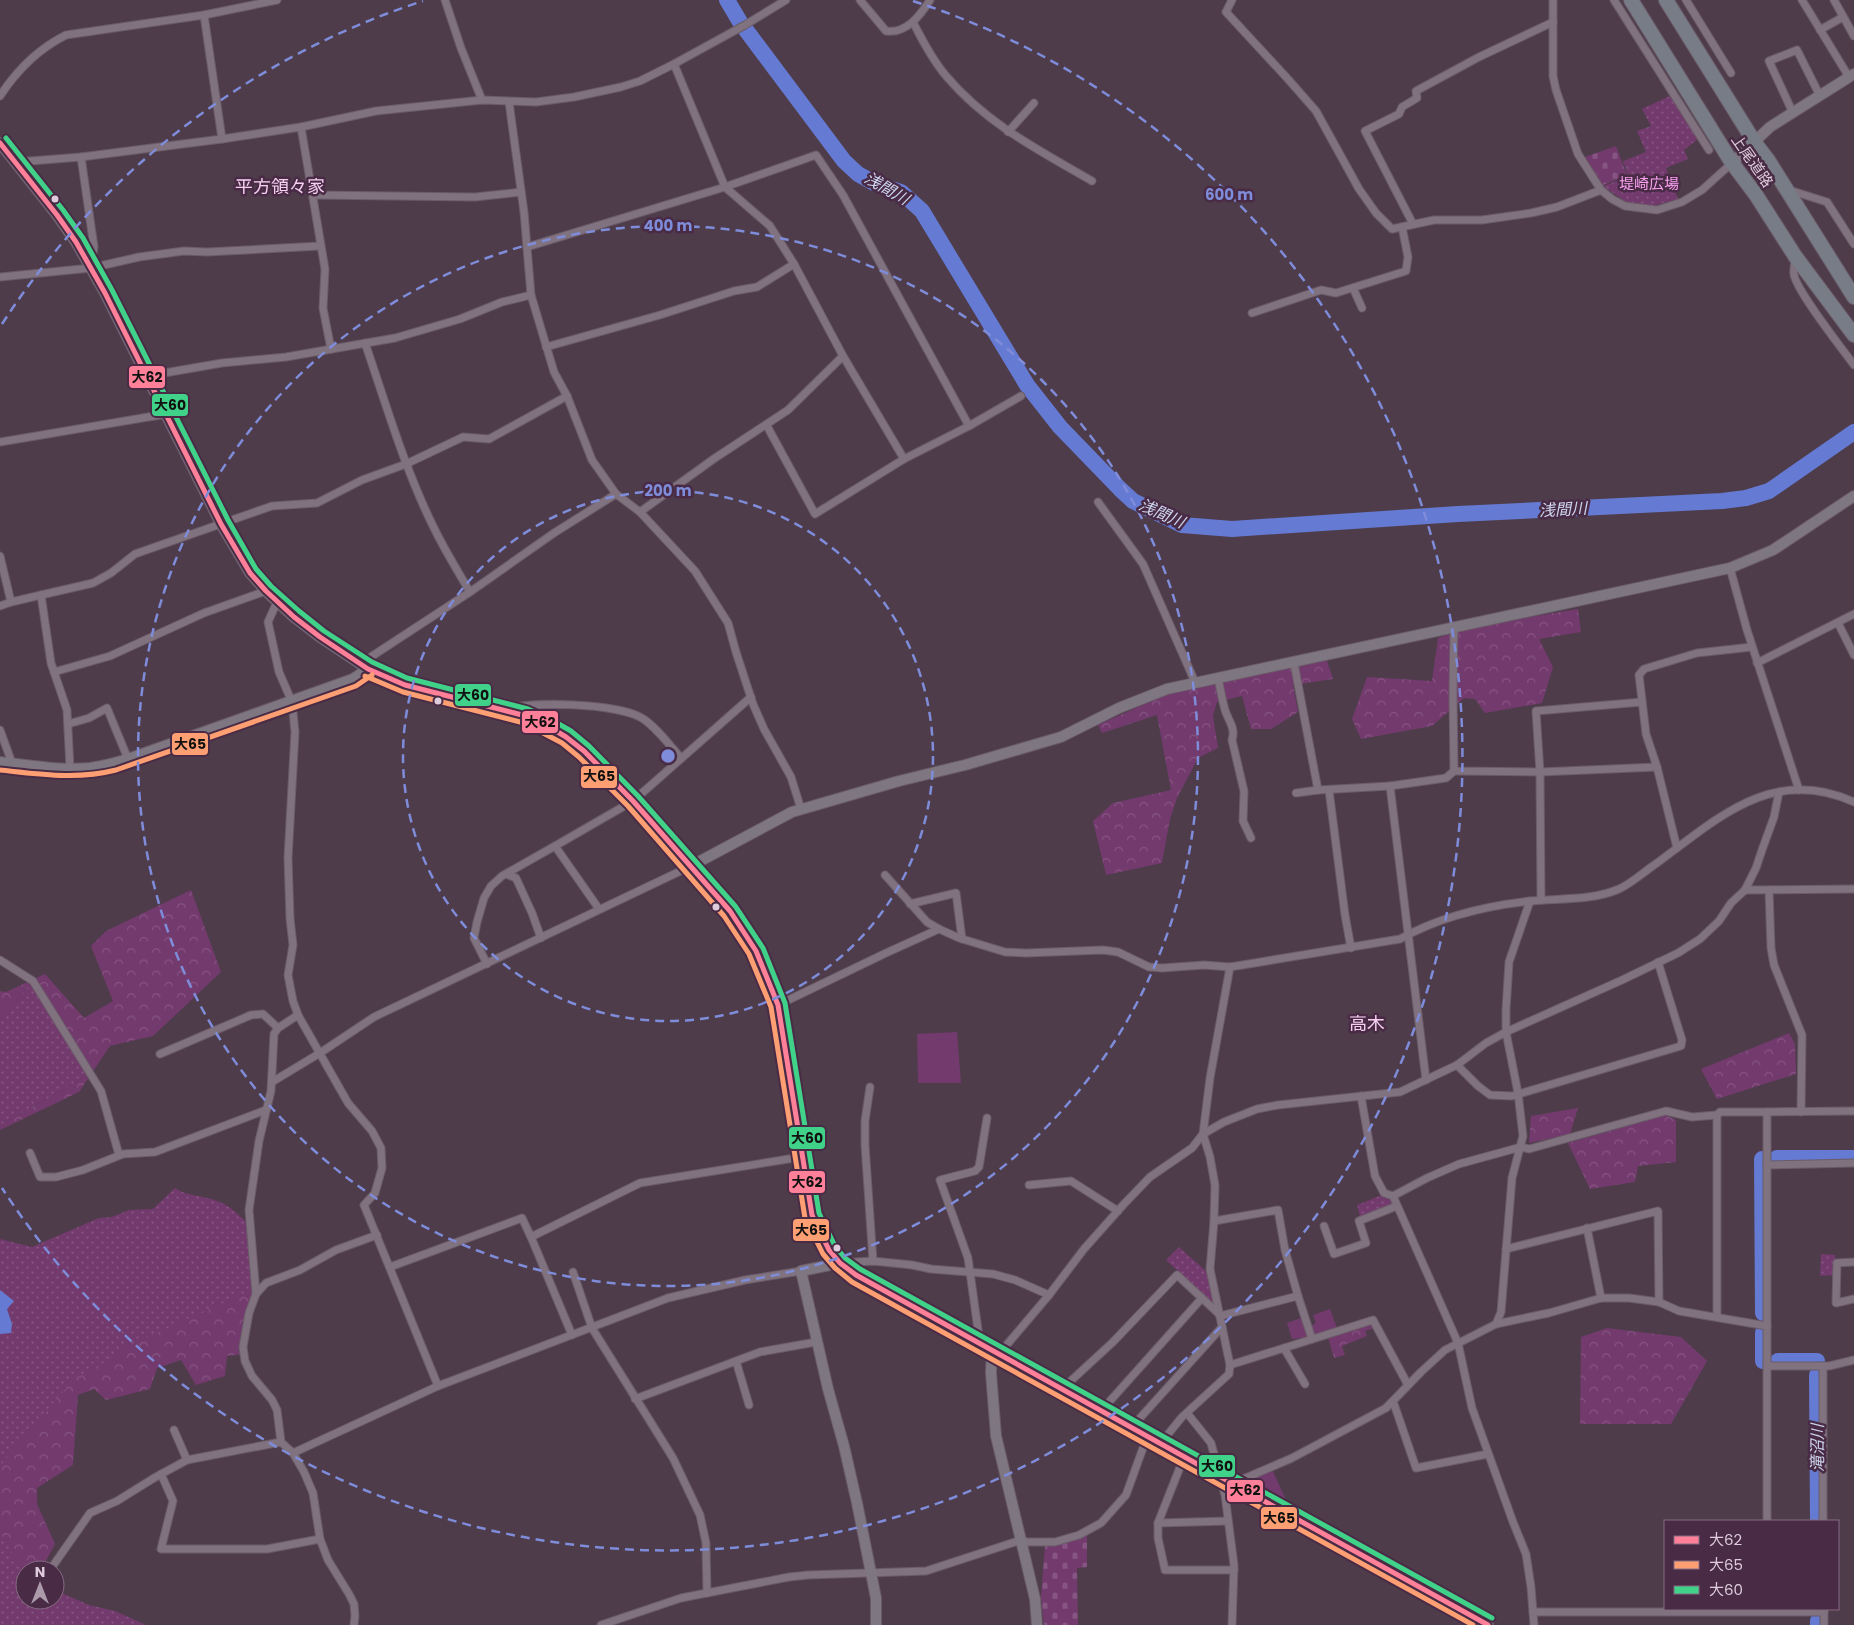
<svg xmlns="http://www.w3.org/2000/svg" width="1854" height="1625" font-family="Poppins,'Noto Sans JP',sans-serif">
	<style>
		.green { fill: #733a6e }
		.forest { fill: url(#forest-crowns) }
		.cemetery { fill: url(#cemetery-stones) }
		.park { fill: url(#park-dots) }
		.water { fill: #657ad2 }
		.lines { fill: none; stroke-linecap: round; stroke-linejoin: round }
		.river { stroke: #657ad2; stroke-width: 16 }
		.street-casing { stroke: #6b5b69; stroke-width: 9 }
		.secondary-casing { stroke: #6b5b69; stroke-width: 12 }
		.highway-casing { stroke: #6b5b69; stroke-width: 16 }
		.street { stroke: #80727e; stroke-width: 7 }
		.secondary { stroke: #7e7782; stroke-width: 10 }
		.highway { stroke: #777c86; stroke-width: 14 }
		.bus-1-casing { stroke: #492b46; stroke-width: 9 }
		.bus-2-casing { stroke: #492b46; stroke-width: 9 }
		.bus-3-casing { stroke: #492b46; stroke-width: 9 }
		.bus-1 { stroke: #ff8098; stroke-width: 5 }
		.bus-2 { stroke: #fd9f72; stroke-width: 5 }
		.bus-3 { stroke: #40d288; stroke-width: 5 }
		.ring { fill: none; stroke: #7e8cda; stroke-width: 2.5; stroke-dasharray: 9 6 }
		.bus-dot { fill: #decbdb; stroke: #492b46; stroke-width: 2 }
		.labels { text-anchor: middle; stroke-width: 5; stroke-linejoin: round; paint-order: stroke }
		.street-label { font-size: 15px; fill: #decbdb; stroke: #492b46 }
		.park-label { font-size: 15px; fill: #f9a2f0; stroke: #492b46 }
		.water-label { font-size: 16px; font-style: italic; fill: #ced6ef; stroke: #492b46 }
		.quarter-label { font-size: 18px; fill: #f6cff1; stroke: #492b46 }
		.centre { fill: #7e8cda; stroke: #492b46; stroke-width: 2.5 }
		.ring-label { font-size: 15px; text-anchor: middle; font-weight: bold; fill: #7e8cda; stroke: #492b46; stroke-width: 5; stroke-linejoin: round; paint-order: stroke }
		.line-badge { stroke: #492b46; stroke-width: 2 }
		.pale-badge-label { font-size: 14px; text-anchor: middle; font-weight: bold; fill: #111 }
	</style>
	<defs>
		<pattern id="forest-crowns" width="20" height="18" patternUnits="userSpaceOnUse" patternTransform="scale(1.25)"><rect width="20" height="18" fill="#733a6e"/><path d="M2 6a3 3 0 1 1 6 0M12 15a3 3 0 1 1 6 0" fill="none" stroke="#865582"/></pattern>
		<pattern id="cemetery-stones" width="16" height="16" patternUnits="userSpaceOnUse" patternTransform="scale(1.25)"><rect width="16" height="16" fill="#733a6e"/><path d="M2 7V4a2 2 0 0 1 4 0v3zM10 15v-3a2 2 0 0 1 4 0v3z" fill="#865582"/></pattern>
		<pattern id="park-dots" width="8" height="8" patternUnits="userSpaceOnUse" patternTransform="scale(1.25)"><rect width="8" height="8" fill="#733a6e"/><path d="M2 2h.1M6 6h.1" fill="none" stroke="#865582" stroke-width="1.8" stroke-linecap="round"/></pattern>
	</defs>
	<rect width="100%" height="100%" fill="#4e3c4b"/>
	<g class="green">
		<polygon points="957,1032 961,1083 918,1083 917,1034"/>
		<polygon points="1330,1309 1337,1328 1319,1334 1314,1333 1311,1326 1316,1323 1313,1315"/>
		<polygon points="1304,1317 1309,1337 1292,1339 1287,1323"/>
		<polygon points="1272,1469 1285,1498 1283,1500 1264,1489 1257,1490 1247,1485 1248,1480"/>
	</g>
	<g class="forest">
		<polygon points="1578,609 1581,632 1539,639 1553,667 1542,703 1485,713 1475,699 1464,698 1432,726 1361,739 1352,719 1367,677 1432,681 1438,638 1470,627"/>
		<polygon points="1326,658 1333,679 1293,685 1298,712 1271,729 1251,729 1242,696 1217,702 1213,716 1218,748 1198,758 1177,798 1170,819 1162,863 1106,875 1093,821 1113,803 1171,790 1157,715 1102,733 1098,725 1165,695 1248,673"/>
		<polygon points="191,890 221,972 153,1036 110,1046 79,1092 0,1130 0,1125 90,1074 33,981 0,1020 0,991 6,992 45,974 84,1018 113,1001 91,946 106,931"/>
		<polygon points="1789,1033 1795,1044 1796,1074 1717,1099 1701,1069"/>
		<polygon points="1578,1108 1570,1134 1529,1143 1531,1116"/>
		<polygon points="1665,1115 1676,1120 1676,1162 1638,1166 1635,1182 1590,1189 1568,1143"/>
		<polygon points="204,1204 255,1293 244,1354 227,1356 225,1376 196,1385 181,1360 157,1368 150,1389 106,1400 94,1389 78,1395 73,1465 37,1488 37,1504 55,1544 41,1570 25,1570 25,1600 0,1615 0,1340"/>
		<polygon points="1371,1320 1374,1328 1365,1331 1367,1336 1342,1346 1345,1355 1334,1358 1327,1334"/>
		<polygon points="1607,1328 1681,1337 1707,1361 1671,1424 1580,1424 1581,1337"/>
	</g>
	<g class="cemetery">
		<polygon points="1616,146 1627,176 1603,185 1585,157"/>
		<polygon points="1087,1535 1087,1567 1077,1568 1078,1625 1044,1625 1041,1597 1045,1546 1056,1544"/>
	</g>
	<g class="park">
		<polygon points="1670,96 1698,139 1684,150 1688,159 1666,168 1678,199 1652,206 1626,202 1603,186 1628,177 1623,161 1646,152 1637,131 1651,126 1642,109"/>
		<polygon points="33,981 90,1074 0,1125 0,1020"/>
		<path d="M175,1188C188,1197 203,1195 217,1201C230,1205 240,1216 249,1225L255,1286L252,1290L117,1351L95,1370L75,1378L0,1466V1239L32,1247L99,1218L112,1217L129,1210L153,1209Z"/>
		<polygon points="1382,1195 1397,1204 1361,1220 1357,1205"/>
		<polygon points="1179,1247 1207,1272 1216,1307 1166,1260"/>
		<polygon points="1821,1254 1835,1255 1835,1275 1820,1276"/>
		<polygon points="0,1532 13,1555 26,1570 25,1600 55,1600 55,1590 89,1605 115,1611 146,1625 0,1625"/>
	</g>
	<polygon class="water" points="0,1290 14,1301 7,1309 12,1324 11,1333 0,1334"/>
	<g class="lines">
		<g class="river">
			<polyline points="727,0 740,22 844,161 858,174 874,183 901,192 922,211 1027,385 1060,427 1120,489 1133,501 1182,525 1232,529 1458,514 1722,501 1746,498 1769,491 1854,432"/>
			<polyline points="1777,1158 1854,1158"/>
			<polyline points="1762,1159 1763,1313"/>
			<polyline points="1763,1333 1763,1361"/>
			<polyline points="1778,1361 1817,1361"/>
			<polyline points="1817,1375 1818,1521"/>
			<polyline points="1818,1621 1818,1625"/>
		</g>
		<g class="street-casing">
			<g id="street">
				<polyline points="445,0 461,48 482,100"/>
				<path d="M860,0L886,31C906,34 920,16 930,0"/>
				<polyline points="1232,0 1226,12 1287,78 1316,111 1359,189 1376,213 1392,229 1434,220 1482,220 1531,213 1557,207 1601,190"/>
				<polyline points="1553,0 1553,76 1556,90 1578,154 1601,190 1612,199 1625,206 1657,210 1682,202 1702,190 1732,163"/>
				<polyline points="1614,0 1709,150"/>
				<polyline points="1686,0 1731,73"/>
				<polyline points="1802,0 1849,77"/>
				<polyline points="1834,0 1854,36"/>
				<polyline points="204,15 222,139"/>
				<path d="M913,22C923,42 933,61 947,77C987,124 1040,151 1092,181"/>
				<polyline points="1820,30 1843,17"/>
				<path d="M0,96C17,70 38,49 66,35L204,15L277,0"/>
				<polyline points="509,102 524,212 531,295 554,372 567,396 592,460 616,494 640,512 695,571 728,623 736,652 753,704 764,729 791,777 801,809"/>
				<polyline points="1793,113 1769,61 1797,50 1820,96"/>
				<polyline points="301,127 325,269 323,308 331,349"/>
				<polyline points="1008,132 1034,103"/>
				<polyline points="81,157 94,247 91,267"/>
				<polyline points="17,162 81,157 222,139 301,127 376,111 482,100 536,102 574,97 621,87 640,81 674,64 745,25 786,0"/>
				<polyline points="1789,190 1827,202 1854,244"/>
				<polyline points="313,195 475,197 521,192"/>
				<polyline points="1413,224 1365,131 1399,114 1402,107 1417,98 1416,91 1479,57 1553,22"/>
				<polyline points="527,247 725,187 816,155 843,195 969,426 904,459 815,514 767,426"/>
				<path d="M1795,259C1795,264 1793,270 1794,274C1795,289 1843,350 1854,365"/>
				<polyline points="0,277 91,268 139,257 184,251 207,252 320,246"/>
				<polyline points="1353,288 1362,308"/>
				<polyline points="1252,313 1321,290 1336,293 1406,271 1408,257 1402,227"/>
				<path d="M365,343C386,404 404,467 433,526C444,549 457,570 470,592"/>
				<polyline points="546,347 660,315 734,291 757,287 794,264"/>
				<polyline points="843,356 904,459"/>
				<polyline points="147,376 222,363 286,357 395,338 460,319 502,302 531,295"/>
				<polyline points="969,426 1021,396"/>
				<polyline points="0,442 166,414"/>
				<polyline points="1098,502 1143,564 1195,682"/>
				<polyline points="640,512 715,458 788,410 843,356 794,264 770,226 725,187 674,64"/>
				<polyline points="0,556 11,602"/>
				<polyline points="1730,568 1747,630 1799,790"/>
				<polyline points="41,595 51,663 67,710 70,768"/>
				<polyline points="277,602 268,622 279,672 292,702 295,732 288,858 290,918 293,945 288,975 293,1001 298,1015 348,1103 372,1131 381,1148 382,1168 375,1193 364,1205 438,1386"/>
				<polyline points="0,606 11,602 93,583 111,573 135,554 272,506 317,503 362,480 406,464 463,437 489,439 567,396"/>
				<polyline points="1838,623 1854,655"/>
				<polyline points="1454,626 1453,695 1454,771 1540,772 1541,900"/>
				<polyline points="1294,663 1318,790 1390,786"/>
				<polyline points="1757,663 1854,614"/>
				<polyline points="360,664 470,592 554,533 616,494"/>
				<polyline points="54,672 110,656 204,613 266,591"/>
				<path d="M1218,678C1220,688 1222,699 1225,710C1228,720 1236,728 1232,740L1244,791L1243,821L1251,838"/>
				<polyline points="1642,702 1536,711 1540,772 1657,767 1677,848"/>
				<path d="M506,710C530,700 617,704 640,717C654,724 670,746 681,758"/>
				<polyline points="68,724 89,718 107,708 128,759"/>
				<polyline points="0,730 12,763"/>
				<polyline points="1657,767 1646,734 1639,675 1644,669 1697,653 1752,647"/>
				<polyline points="1329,790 1345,915 1351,948"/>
				<polyline points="1296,793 1318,790"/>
				<polyline points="506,874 516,878 532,913 541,938"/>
				<polyline points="885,875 927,922 939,929"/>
				<polyline points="1745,890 1854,889"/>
				<polyline points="1769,890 1771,948 1774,965 1802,1035 1801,1112"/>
				<polyline points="910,904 956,893 962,939"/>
				<polyline points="599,909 555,846 633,801 751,697"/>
				<polyline points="0,960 33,981 101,1091 119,1155"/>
				<polyline points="487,964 474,938 477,922 484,898 491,886 502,876 555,846"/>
				<path d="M778,1005L886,953L939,929L959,938L1005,952L1026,953L1103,950L1118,952L1149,967L1162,968L1204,965L1230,967L1400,939C1439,917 1485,906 1530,901C1559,898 1591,901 1619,889C1632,883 1645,871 1657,863C1718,818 1773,765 1854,802"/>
				<polyline points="298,1015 278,1028 274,1034 271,1091 259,1141 249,1210 256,1294 249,1313 243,1347 245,1361 252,1376 272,1400 277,1410 281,1442 293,1453 304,1472 313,1493 320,1539 328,1560 349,1594 354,1604 355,1616 354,1625"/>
				<polyline points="160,1054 251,1015 263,1014 278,1028"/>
				<polyline points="1457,1065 1478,1086 1490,1095 1512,1096 1681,1046 1682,1040 1658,962"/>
				<polyline points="1426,1080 1390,786 1446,778 1454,771"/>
				<polyline points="272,1082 320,1053 374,1017 691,866"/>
				<polyline points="870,1087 865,1121 865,1145 873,1261"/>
				<polyline points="1361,1096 1375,1176 1384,1193 1393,1196 1458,1343 1472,1408 1513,1522 1526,1554 1531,1587 1534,1625"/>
				<polyline points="30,1153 40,1177 56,1177 83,1170 123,1154 155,1152 266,1110"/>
				<polyline points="1767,1165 1854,1163"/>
				<polyline points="1029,1185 1071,1181 1118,1211"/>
				<polyline points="1393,1196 1427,1178 1459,1164 1521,1147 1529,1149 1666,1111 1692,1117 1717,1115"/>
				<polyline points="1214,1221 1278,1210 1285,1250 1298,1296 1220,1316"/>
				<polyline points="1324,1226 1334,1254 1366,1243 1359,1221 1397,1206"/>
				<polyline points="1587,1228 1601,1298"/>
				<polyline points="531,1237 640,1183 801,1157"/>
				<polyline points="1506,1249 1658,1211 1659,1302"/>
				<polyline points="1854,1262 1837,1263 1836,1303 1854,1299"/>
				<polyline points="840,1263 873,1261 912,1265 931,1269 993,1274 1015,1280 1049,1295"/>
				<polyline points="390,1267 522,1218 531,1237 572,1335"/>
				<polyline points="573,1272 592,1328 673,1458 700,1515 706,1543 707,1593"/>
				<polyline points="256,1294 266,1283 300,1270 336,1250 377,1235"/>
				<polyline points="1298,1296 1312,1339"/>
				<polyline points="1717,1317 1717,1115 1720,1112 1767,1112"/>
				<polyline points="1496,1324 1501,1312 1512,1178 1523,1136 1518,1093 1506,1032 1506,1010 1509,962 1530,901"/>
				<polyline points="980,1344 968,1258 940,1180 975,1171 979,1167 987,1118"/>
				<polyline points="1284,1348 1305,1384"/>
				<polyline points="999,1354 1049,1295 1084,1249 1124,1204 1150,1177 1192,1148 1203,1134 1224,1122 1257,1109 1278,1105 1400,1092 1457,1065 1486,1043 1506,1032 1622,980 1678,953 1700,939 1719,921 1731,903 1745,890 1756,868 1762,850 1774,817 1779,792"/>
				<polyline points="736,1361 749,1405"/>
				<polyline points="1230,1365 1373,1320 1408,1385"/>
				<polyline points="1767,1366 1829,1366 1854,1360"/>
				<polyline points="1823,1366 1823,1521"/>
				<polyline points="1062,1389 1113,1342 1177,1275 1219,1314"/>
				<polyline points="635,1399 760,1352 816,1342"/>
				<polyline points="1393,1401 1416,1468 1488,1454"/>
				<polyline points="1101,1411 1202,1298"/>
				<polyline points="1187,1413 1211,1443 1225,1495 1234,1565 1232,1625"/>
				<polyline points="1131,1428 1222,1327"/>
				<polyline points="174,1430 187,1460"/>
				<polyline points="1160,1444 1182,1417 1229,1374 1230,1365 1210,1269 1214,1221 1215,1185 1210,1157 1203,1134 1210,1078 1230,967"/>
				<polyline points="293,1453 438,1386 668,1298 745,1280 801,1271"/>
				<polyline points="1184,1457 1158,1523 1158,1538 1165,1570 1234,1570"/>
				<polyline points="161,1474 173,1501 161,1549 267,1549 320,1539"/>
				<polyline points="1234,1483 1292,1458 1386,1408 1421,1372 1445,1350 1496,1324 1549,1313 1601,1298 1629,1298 1659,1302 1679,1311 1767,1326"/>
				<polyline points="1767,1521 1767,1112 1854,1111"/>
				<polyline points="1158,1523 1228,1521"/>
				<polyline points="50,1570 90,1513 117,1501 154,1478 187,1460 281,1442"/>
				<polyline points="1824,1609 1824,1625"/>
				<polyline points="1533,1612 1824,1612"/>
				<polyline points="601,1625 681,1598 789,1577 808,1575 926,1571 1021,1540 1027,1542 1055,1542 1079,1535 1101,1523 1126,1495 1147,1437"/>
			</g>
		</g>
		<g class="secondary-casing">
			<g id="secondary">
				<polyline points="0,143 57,215 76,242 105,293 221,524 250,573 266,591 294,617 320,637 368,669 405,685 526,716 546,725 566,737 584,751 633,801 730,911 756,951 778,1005 812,1215 829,1250 840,1263 856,1275 1488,1625"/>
				<polyline points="1732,163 1770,127 1854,74"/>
				<path d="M0,762C29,765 61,771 90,768C103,766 116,763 128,759L353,679L368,669"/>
				<polyline points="691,866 792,812 899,781 965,765 1061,737 1119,708 1167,689 1730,568 1773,550 1854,496"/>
				<polyline points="840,1263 801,1271 828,1389 844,1446 857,1503 876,1598 876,1625"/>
				<polyline points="992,1351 991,1373 996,1436 1035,1599 1037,1625"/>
			</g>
		</g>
		<g class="highway-casing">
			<g id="highway">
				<polyline points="1631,0 1732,163 1756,195 1795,256 1854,335"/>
				<polyline points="1666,0 1755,143 1768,160 1854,297"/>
			</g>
		</g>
		<use href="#street" class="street"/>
		<use href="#secondary" class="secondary"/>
		<use href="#highway" class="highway"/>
		<g class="bus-1-casing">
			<polyline id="bus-1" points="0,143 57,215 76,242 105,293 221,524 250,573 266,591 294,617 320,637 368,669 405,685 526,716 546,725 566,737 584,751 633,801 730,911 756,951 778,1005 812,1215 829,1250 840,1263 856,1275 1488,1625"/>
		</g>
		<g class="bus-2-casing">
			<g id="bus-2">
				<polyline points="365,676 403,692 524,723 562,743 579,757 628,806 724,916 749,954 771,1007 805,1218 823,1254 835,1268 852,1282 1473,1625"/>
				<path d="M0,770C39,774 77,780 116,770L356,686L372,675"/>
			</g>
		</g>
		<g class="bus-3-casing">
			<polyline id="bus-3" points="6,138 63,210 83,238 112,290 228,520 256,569 271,586 299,611 324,631 372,662 407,678 528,709 550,719 571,731 589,746 638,796 736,907 763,948 785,1003 819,1213 835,1246 845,1258 860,1269 1492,1618"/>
		</g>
		<use href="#bus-1" class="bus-1"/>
		<use href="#bus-2" class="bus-2"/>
		<use href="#bus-3" class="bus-3"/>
	</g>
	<g class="ring">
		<circle cx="668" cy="756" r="265"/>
		<circle cx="668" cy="756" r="530"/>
		<path d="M2 324A794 794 0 0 1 423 1M913 1A794 794 0 1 1 2 1188"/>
	</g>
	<g class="bus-dot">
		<circle cx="55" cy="199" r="4.5"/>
		<circle cx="438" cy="701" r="4.5"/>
		<circle cx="716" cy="907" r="4.5"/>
		<circle cx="837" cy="1248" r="4.5"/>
	</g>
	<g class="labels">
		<g class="street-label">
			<text transform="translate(1752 161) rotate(55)" y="5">上尾道路</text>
		</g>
		<g class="park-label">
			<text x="1649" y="189">堤崎広場</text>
		</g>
		<g class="water-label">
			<text transform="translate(887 188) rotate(30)" y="6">浅間川</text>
			<text transform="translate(1563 509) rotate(-3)" y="6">浅間川</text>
			<text transform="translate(1162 513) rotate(24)" y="6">浅間川</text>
			<text transform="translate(1817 1448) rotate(-90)" y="6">滝沼川</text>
		</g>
		<g class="quarter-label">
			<text x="280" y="193">平方領々家</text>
			<text x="1367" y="1030">高木</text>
		</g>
	</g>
	<circle cx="668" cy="756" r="8" class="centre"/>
	<g class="ring-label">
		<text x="1229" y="200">600 m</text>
		<text x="668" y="231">400 m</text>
		<text x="668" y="496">200 m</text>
	</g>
	<g class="line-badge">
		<rect x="128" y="365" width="38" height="24" rx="5" fill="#ff8098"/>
		<rect x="151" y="393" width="38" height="24" rx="5" fill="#40d288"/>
		<rect x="454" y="683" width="38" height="24" rx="5" fill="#40d288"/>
		<rect x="521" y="710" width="38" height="24" rx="5" fill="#ff8098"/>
		<rect x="171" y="732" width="38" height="24" rx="5" fill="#fd9f72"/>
		<rect x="580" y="765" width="38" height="24" rx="5" fill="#fd9f72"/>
		<rect x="788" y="1126" width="38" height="24" rx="5" fill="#40d288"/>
		<rect x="788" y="1170" width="38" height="24" rx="5" fill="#ff8098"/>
		<rect x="792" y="1218" width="38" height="24" rx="5" fill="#fd9f72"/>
		<rect x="1198" y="1454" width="38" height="24" rx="5" fill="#40d288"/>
		<rect x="1226" y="1479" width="38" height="24" rx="5" fill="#ff8098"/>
		<rect x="1260" y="1506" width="38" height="24" rx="5" fill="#fd9f72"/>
	</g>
	<g class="pale-badge-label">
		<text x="147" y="382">大62</text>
		<text x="170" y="410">大60</text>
		<text x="473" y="700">大60</text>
		<text x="540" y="727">大62</text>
		<text x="190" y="749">大65</text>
		<text x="599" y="781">大65</text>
		<text x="807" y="1143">大60</text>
		<text x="807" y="1187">大62</text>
		<text x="811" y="1235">大65</text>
		<text x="1217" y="1471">大60</text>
		<text x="1245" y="1495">大62</text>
		<text x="1279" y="1523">大65</text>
	</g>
	<rect x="1664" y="1520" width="175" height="90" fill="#492b46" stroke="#856b82"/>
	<rect x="1674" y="1536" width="25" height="8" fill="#ff8098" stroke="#856b82"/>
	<text x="1709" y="1545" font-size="15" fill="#decbdb">大62</text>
	<rect x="1674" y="1561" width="25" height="8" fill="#fd9f72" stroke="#856b82"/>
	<text x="1709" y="1570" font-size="15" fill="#decbdb">大65</text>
	<rect x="1674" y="1586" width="25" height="8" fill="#40d288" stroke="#856b82"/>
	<text x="1709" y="1595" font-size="15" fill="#decbdb">大60</text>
	<g transform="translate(40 1585)"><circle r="24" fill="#492b46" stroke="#856b82"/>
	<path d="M0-4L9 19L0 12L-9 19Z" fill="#ac99a9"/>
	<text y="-8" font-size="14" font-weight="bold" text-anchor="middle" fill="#decbdb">N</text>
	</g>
</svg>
